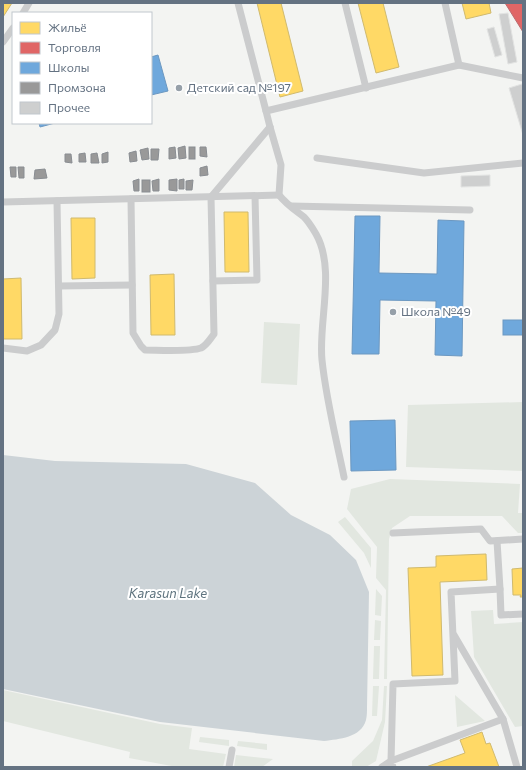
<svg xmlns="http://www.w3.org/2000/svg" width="526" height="770" font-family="Commissioner,sans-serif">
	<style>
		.green { fill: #e2e7e0 }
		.water { fill: #ccd3d7 }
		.homes { fill: #ffd966; stroke: #d0ba6e }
		.shops { fill: #e06666; stroke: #bb6a6e }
		.schools { fill: #6fa8dc; stroke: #6c98c1 }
		.industry { fill: #999; stroke: #898d92 }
		.building { fill: #cecfcf; stroke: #e2e3e2 }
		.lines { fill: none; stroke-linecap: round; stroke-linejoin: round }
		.service { stroke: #cbcccd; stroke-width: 7 }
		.poi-dot { fill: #96a0a9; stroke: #fff; stroke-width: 1.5 }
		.labels { text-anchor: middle; stroke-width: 4; stroke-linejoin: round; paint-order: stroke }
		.poi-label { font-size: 12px; fill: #647282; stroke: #fff; text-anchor: start }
		.water-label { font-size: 13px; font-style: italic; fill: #5f747f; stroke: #fff }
	</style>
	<rect width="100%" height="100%" fill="#f3f4f2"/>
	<g class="green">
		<polygon points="264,322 300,324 297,385 261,383"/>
		<polygon points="523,402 523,471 406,467 408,405"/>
		<polygon points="390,479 520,484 518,513 523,513 523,533 518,533 502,516 410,516 392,528 389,539 387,679 384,679 386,590 376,578 377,547 347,509 351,489"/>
		<polygon points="345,517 371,548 371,568 364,553 338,522"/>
		<polygon points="376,589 382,596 381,616 375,615"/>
		<polygon points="493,610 494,624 523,622 523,726 515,727 474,657 471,611"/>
		<polygon points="375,620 381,621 380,640 374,640"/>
		<polygon points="374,646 380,646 379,679 373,679"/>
		<polygon points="373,686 379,686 377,716 372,716"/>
		<polygon points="384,686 387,686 385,722 376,761 366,767 352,767 352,761 373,741 382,720"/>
		<polygon points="3,690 160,724 192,728 189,749 226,754 223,767 177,767 129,758 130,752 3,721"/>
		<polygon points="455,695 485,721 457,727"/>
		<polygon points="200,737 229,740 229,746 199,742"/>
		<polygon points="238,741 267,744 267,750 237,746"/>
		<polygon points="236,755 273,759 262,767 234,767"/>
	</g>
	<path class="water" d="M3,455L55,461L186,464L255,483L291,515L330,535L356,560L369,592L367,707C367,711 367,716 366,720C361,738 339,739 324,741L160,722L3,689Z"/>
	<g class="homes">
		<polygon points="3,3 12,3 3,17"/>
		<polygon points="257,3 281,3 303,91 280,97"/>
		<polygon points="358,3 383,3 399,67 376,73"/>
		<polygon points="462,3 489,3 491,13 466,19"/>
		<polygon points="224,212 248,212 249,272 225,272"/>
		<polygon points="71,218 95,218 95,278 72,279"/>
		<polygon points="174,274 175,335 151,335 150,275"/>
		<polygon points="21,278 22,339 3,339 3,279"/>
		<polygon points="486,554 487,580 440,582 443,675 412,676 408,568 436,567 436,556"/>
		<polygon points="523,568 523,597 520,597 521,595 513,595 512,569"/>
		<polygon points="482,732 486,744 490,743 499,767 426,767 465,753 460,740"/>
	</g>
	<polygon class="shops" points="505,3 523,3 523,32"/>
	<g class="schools">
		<polygon points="158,55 168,91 151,95 151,57"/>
		<polygon points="39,123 55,123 40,127"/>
		<polygon points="355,216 380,216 379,273 437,274 438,220 464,221 462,356 435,355 436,301 380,300 379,354 352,354"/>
		<rect x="503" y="320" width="20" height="15"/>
		<polygon points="395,420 396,470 351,471 350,421"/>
	</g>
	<g class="industry">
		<polygon points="185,146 186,158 179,159 178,148"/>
		<polygon points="175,147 176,158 169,159 169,148"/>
		<rect x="189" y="147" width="6" height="12"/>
		<polygon points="200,147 206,147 207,157 200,156"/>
		<polygon points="148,148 149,159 142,160 140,150"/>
		<polygon points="151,149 159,149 158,160 151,160"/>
		<polygon points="136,151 137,161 130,162 129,153"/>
		<polygon points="108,152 108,162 102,163 102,154"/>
		<polygon points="85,153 86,162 79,162 79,154"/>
		<polygon points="97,153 99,163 91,163 91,154"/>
		<polygon points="65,154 71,154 72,163 65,162"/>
		<polygon points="207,166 208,175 200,176 200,168"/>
		<polygon points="10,167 16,167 16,177 11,177"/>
		<polygon points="18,167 24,167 24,178 19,178"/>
		<polygon points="45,169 47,178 34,179 35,170"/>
		<polygon points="139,179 139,191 134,191 133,181"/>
		<polygon points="159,179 159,191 153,191 152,181"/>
		<polygon points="177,179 177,191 169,190 169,180"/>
		<polygon points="184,179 184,189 179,189 179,180"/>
		<rect x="142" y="180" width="8" height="12"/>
		<polygon points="193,180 192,190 186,190 186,181"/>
	</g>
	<g class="building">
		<polygon points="508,13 517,62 508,64 499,14"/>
		<polygon points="494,27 502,55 495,57 487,29"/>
		<polygon points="522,84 523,89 523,135 509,88"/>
		<polygon points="490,175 490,186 461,187 461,176"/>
	</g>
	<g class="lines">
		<g class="service">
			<polyline points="238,3 266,111"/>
			<polyline points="345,3 366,88"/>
			<polyline points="445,3 459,65"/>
			<polyline points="23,13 29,3"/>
			<polyline points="3,42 13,28"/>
			<polyline points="317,158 424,173 523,163"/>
			<path d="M131,199L133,333L141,346L145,350C158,350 190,352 201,348C207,345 210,339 214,334L211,197L270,127"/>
			<polyline points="3,202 279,195"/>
			<polyline points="291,206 470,210"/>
			<polyline points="213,281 257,280 255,196"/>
			<polyline points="59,286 132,285"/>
			<polyline points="3,348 27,351 41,345 55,330 59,314 57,201"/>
			<path d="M344,477C336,438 326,399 322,360C318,323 336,269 316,234C313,229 309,222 304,217C295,210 286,204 279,195L281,165L270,127L266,111L459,65L523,78"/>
			<polyline points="393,533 481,529 490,541 523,539"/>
			<polyline points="500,589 501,615 523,614"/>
			<polyline points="454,635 503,719 517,767"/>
			<polyline points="229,767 232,750"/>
			<polyline points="382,767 391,761 393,684 455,681 451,592 500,589 497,541"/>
			<polyline points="393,767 391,761 503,719"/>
		</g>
	</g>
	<g class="poi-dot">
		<circle cx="179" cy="88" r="4"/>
		<circle cx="393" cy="312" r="4"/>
	</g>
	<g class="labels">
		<g class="poi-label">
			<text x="187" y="92">Детский сад №197</text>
			<text x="401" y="316">Школа №49</text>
		</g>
		<g class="water-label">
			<text x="168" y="598">Karasun Lake</text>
		</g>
	</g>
	<rect width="526" height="770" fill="none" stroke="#647282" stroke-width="8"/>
	<rect x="12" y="12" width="140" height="112" fill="#ffffff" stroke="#c1c7cd"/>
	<rect x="20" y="22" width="20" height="12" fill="#ffd966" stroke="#c1c7cd"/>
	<text x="48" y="32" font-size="12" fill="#647282">Жильё</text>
	<rect x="20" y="42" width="20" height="12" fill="#e06666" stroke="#c1c7cd"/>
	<text x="48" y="52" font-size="12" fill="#647282">Торговля</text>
	<rect x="20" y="62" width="20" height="12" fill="#6fa8dc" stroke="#c1c7cd"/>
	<text x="48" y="72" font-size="12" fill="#647282">Школы</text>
	<rect x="20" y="82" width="20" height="12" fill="#999999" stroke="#c1c7cd"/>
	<text x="48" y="92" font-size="12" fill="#647282">Промзона</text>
	<rect x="20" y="102" width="20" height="12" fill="#cecfcf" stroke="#c1c7cd"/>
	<text x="48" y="112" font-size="12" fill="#647282">Прочее</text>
</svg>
